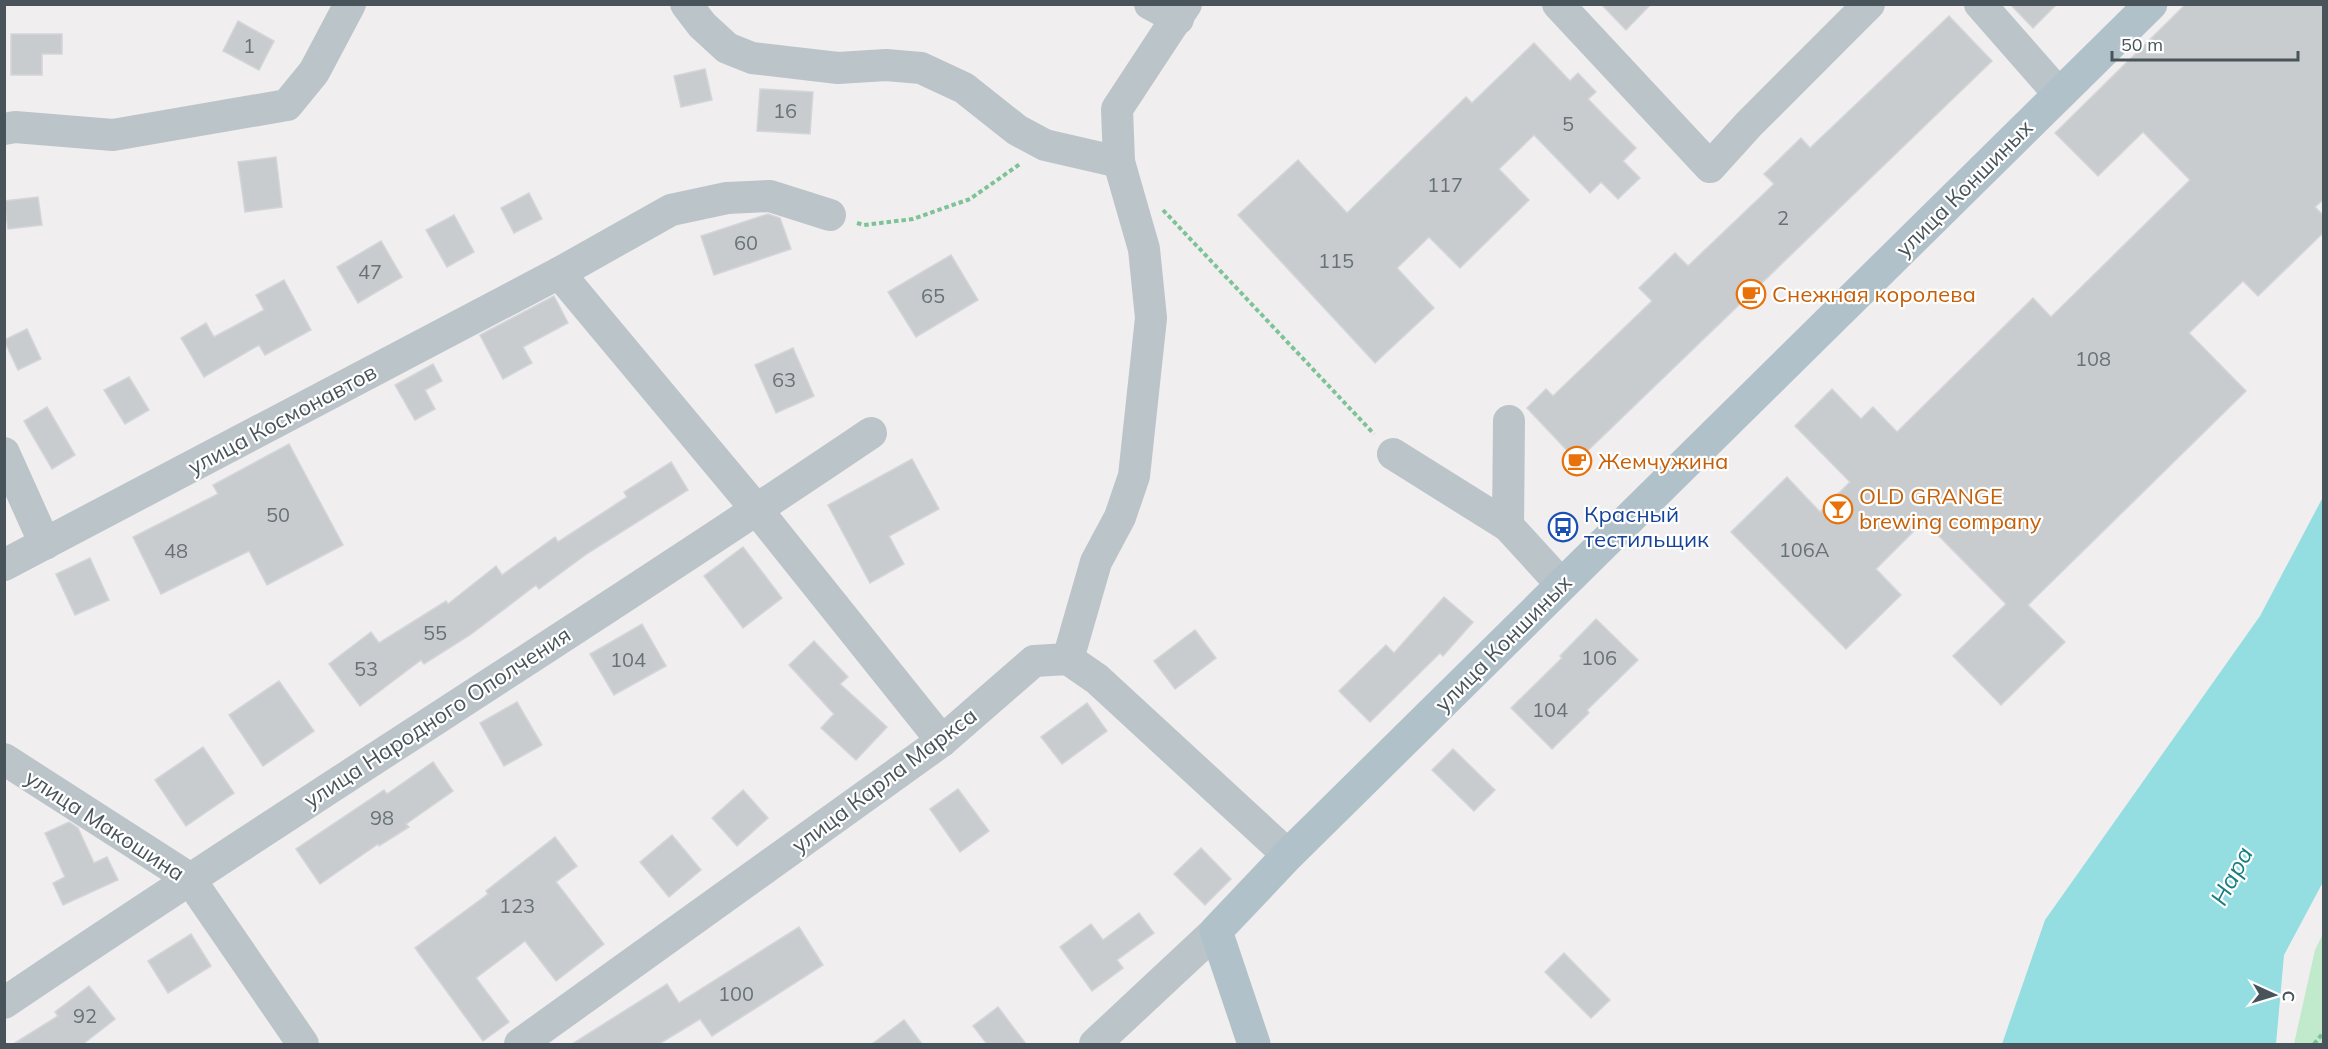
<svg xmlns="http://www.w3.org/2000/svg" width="2328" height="1049" font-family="Mulish,sans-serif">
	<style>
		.green { fill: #c1e9cb }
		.water { fill: #94dde1 }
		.building { fill: #c8cccf; stroke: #d3d5d9; stroke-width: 1.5 }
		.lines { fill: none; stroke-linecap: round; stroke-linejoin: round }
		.path { stroke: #7ec396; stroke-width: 4; stroke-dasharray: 4.5 3; stroke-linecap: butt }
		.minor { stroke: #bbc4c9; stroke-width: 32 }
		.major { stroke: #b1c1ca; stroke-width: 33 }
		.labels { text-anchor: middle; stroke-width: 4.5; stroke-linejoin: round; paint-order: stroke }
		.number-label { font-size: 20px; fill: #687276 }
		.street-label { font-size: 22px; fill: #485459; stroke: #fff }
		.food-label { font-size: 22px; fill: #c56008; stroke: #fff; text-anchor: start }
		.transit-label { font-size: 22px; fill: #164399; stroke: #fff; text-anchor: start }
		.water-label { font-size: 24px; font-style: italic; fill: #1b7e83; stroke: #fff }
	</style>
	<rect width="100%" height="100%" fill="#f0eeef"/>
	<polygon class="green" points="2323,934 2323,1044 2294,1044 2315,950"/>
	<polygon class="water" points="2323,497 2323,882 2284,955 2276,1044 2002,1044 2045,920 2260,616"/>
	<g class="building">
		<polygon points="1601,4 1651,4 1626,30"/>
		<polygon points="2010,4 2057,4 2033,28"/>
		<polygon points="2186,4 2324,4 2324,199 2315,207 2324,216 2324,232 2258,296 2243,281 2189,333 2246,391 2028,605 2065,642 2001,705 1953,656 2006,604 1924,521 1876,569 1901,595 1846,649 1731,532 1787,477 1820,512 1850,482 1795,426 1832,389 1861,419 1873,407 1897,432 2033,298 2051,317 2190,180 2143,132 2098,176 2055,133"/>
		<polygon points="1949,16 1992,61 1577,461 1527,408 1546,389 1553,396 1652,301 1639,288 1675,253 1688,266 1774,184 1764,174 1801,138 1810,148"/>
		<polygon points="238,21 274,41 259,70 223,51"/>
		<polygon points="11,34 62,34 62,54 42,54 42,75 11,75"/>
		<polygon points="1534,43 1570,81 1578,73 1596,92 1588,99 1636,148 1623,161 1640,178 1618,199 1601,182 1590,193 1534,135 1499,169 1529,200 1460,268 1429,237 1397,268 1434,308 1375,363 1238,215 1298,160 1347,213 1466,97 1472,103"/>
		<polygon points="705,69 712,100 681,107 674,76"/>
		<polygon points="760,89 813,92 810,134 757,131"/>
		<polygon points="276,157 282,207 245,212 238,162"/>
		<polygon points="529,193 542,219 514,233 501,208"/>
		<polygon points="38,197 42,225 8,229 4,201"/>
		<polygon points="768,214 780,218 791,249 714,275 701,236"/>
		<polygon points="454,215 474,252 447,267 426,230"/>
		<polygon points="381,241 402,277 358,303 337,267"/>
		<polygon points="951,255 978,300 916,337 888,292"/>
		<polygon points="284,280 311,330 265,355 259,345 204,377 181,338 206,323 214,337 264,310 256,295"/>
		<polygon points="554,296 568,323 523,347 532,363 503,379 480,335"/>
		<polygon points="27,329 41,359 18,370 4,340"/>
		<polygon points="793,348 814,396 776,413 755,365"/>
		<polygon points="433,364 442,381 425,390 435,409 415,420 395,385"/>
		<polygon points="129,377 149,410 125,424 104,390"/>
		<polygon points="47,407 75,455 52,469 24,421"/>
		<polygon points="289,444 343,545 267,585 249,551 161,594 133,537 218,494 213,485"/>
		<polygon points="912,459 939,509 889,536 904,564 870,583 828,505"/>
		<polygon points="671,462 688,490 588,553 539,589 536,585 470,635 424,664 421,660 360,706 329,664 371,632 379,643 446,601 448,604 496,566 502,575 555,537 558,542 627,497 624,492"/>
		<polygon points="743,547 782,598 743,628 704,576"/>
		<polygon points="90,558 109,600 75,615 56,574"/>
		<polygon points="1444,597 1473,622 1443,656 1440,653 1370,722 1339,691 1386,645 1394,653"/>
		<polygon points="1596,619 1638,660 1587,710 1589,713 1552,749 1511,708 1562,658 1560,656"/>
		<polygon points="642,624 666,666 614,695 590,654"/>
		<polygon points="1195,630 1216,658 1175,689 1154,661"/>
		<polygon points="814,641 848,677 840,684 887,727 856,760 821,728 834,714 789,665"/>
		<polygon points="279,681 314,731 263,766 229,715"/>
		<polygon points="517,702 542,745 504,766 480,723"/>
		<polygon points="1087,703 1107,731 1062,764 1041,737"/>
		<polygon points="203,747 234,793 186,826 155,780"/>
		<polygon points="1453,749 1495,790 1474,811 1432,770"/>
		<polygon points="433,762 453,791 406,824 409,827 379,846 378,844 320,884 296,849 384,790 387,794"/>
		<polygon points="958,789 989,831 960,852 930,809"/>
		<polygon points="743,790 768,818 737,846 712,818"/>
		<polygon points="69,822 78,828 94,863 107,857 118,880 63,905 53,883 65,877 45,833"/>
		<polygon points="672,835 701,870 669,897 640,862"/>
		<polygon points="555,837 577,866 556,882 604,944 556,981 525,941 476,978 509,1022 483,1041 415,948 488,894 486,891"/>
		<polygon points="1201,848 1231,879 1205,905 1174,874"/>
		<polygon points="1139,913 1154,933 1117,960 1123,968 1092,991 1060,947 1091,924 1103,940"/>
		<polygon points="799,927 823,965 712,1036 700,1019 659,1044 572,1044 667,984 679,1003"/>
		<polygon points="191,934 211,966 168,993 148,961"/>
		<polygon points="1564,953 1610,1000 1591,1018 1545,972"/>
		<polygon points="89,986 115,1019 83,1044 13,1044 58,1016 55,1012"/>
		<polygon points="998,1007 1026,1044 987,1044 973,1026"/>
		<polygon points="904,1020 922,1044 872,1044"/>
	</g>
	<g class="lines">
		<g class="path">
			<polyline points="1163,210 1374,434"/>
			<polyline points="857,223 864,225 913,219 970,199 1020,164"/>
			<polyline points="2314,1044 2324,1032"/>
		</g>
		<g class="minor">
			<polyline points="686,4 702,25 727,48 752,58 838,68 886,65 921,68 964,88 1017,130 1045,145 1119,162"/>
			<polyline points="1150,4 1178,19"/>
			<polyline points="1558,4 1710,167 1749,124 1869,4"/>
			<polyline points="1980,4 2059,94"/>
			<polyline points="4,129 15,127 113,135 287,105 314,72 350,4"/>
			<polyline points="559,273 757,510 942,741"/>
			<polyline points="1509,421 1508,526 1562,585"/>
			<polyline points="4,453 45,544"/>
			<polyline points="1393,454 1508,526"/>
			<polyline points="4,565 559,273 671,210 727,198 770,196 830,215"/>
			<polyline points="1068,659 1096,562 1120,517 1134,476 1151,318 1144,249 1119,162 1117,109 1186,4"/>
			<polyline points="4,759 189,878 303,1044"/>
			<path d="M4,1003C291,809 584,627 871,433"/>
			<polyline points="520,1044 942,741 1034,661 1068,659 1097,679 1288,855"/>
			<polyline points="1095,1044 1216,931"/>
		</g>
		<polyline class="major" points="1254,1044 1216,931 1288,855 2151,4"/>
	</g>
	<defs>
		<g id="cafe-ring" transform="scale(1.5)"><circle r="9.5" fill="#fff" stroke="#e8710a" stroke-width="1.5"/><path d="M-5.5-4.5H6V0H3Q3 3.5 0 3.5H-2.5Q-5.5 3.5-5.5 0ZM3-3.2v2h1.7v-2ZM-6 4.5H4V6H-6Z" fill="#e8710a"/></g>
		<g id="bar-ring" transform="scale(1.5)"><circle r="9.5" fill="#fff" stroke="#e8710a" stroke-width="1.5"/><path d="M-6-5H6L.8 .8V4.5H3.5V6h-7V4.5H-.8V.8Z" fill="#e8710a"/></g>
		<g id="bus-ring" transform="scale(1.5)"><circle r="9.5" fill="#fff" stroke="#1a4fb4" stroke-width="1.5"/><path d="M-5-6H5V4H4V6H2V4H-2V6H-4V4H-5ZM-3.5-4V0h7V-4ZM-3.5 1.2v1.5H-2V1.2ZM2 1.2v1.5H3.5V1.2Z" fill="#1a4fb4"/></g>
	</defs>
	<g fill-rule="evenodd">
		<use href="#cafe-ring" x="1751" y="294"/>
		<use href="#cafe-ring" x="1577" y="461"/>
		<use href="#bar-ring" x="1838" y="509"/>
		<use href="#bus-ring" x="1563" y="527"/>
	</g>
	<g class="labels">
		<g class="number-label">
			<text x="249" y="53">1</text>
			<text x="785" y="118">16</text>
			<text x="1568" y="131">5</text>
			<text x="1445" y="192">117</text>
			<text x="1783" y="225">2</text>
			<text x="746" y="250">60</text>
			<text x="1336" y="268">115</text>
			<text x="370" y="279">47</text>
			<text x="933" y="303">65</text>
			<text x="2093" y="366">108</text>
			<text x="784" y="387">63</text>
			<text x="278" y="522">50</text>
			<text x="1804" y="557">106А</text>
			<text x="176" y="558">48</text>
			<text x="435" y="640">55</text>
			<text x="1599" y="665">106</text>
			<text x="628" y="667">104</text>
			<text x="366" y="676">53</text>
			<text x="1550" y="717">104</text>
			<text x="382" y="825">98</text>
			<text x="517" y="913">123</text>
			<text x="736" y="1001">100</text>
			<text x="85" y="1023">92</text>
		</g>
		<g class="street-label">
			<text transform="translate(1964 188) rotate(-45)" y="8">улица Коншиных</text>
			<text transform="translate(282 419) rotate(-28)" y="8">улица Космонавтов</text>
			<text transform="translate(1503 643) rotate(-45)" y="8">улица Коншиных</text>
			<text transform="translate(437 717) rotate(-33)" y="8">улица Народного Ополчения</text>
			<text transform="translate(884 780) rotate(-37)" y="8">улица Карла Маркса</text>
			<text transform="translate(105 825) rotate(33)" y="8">улица Макошина</text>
		</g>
		<g class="food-label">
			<text x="1772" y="302">Снежная королева</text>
			<text x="1598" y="469">Жемчужина</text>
			<text x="1859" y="504">OLD GRANGE<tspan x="1859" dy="25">brewing company</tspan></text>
		</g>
		<g class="transit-label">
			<text x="1584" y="522">Красный<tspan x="1584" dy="25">тестильщик</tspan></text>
		</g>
		<g class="water-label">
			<text transform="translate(2232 876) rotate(-62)" y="8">Нара</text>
		</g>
	</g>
	<rect width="2328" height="1049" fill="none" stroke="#485459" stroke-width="12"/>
	<g transform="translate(2274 995) rotate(94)" stroke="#ffffff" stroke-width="4.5" paint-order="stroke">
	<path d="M0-4.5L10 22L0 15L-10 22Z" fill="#485459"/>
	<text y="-9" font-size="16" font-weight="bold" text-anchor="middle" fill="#485459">С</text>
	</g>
	<path d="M2112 51v9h186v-9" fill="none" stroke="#485459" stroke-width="3"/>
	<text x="2121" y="51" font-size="18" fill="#485459" stroke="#ffffff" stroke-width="4.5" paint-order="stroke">50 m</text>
</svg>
